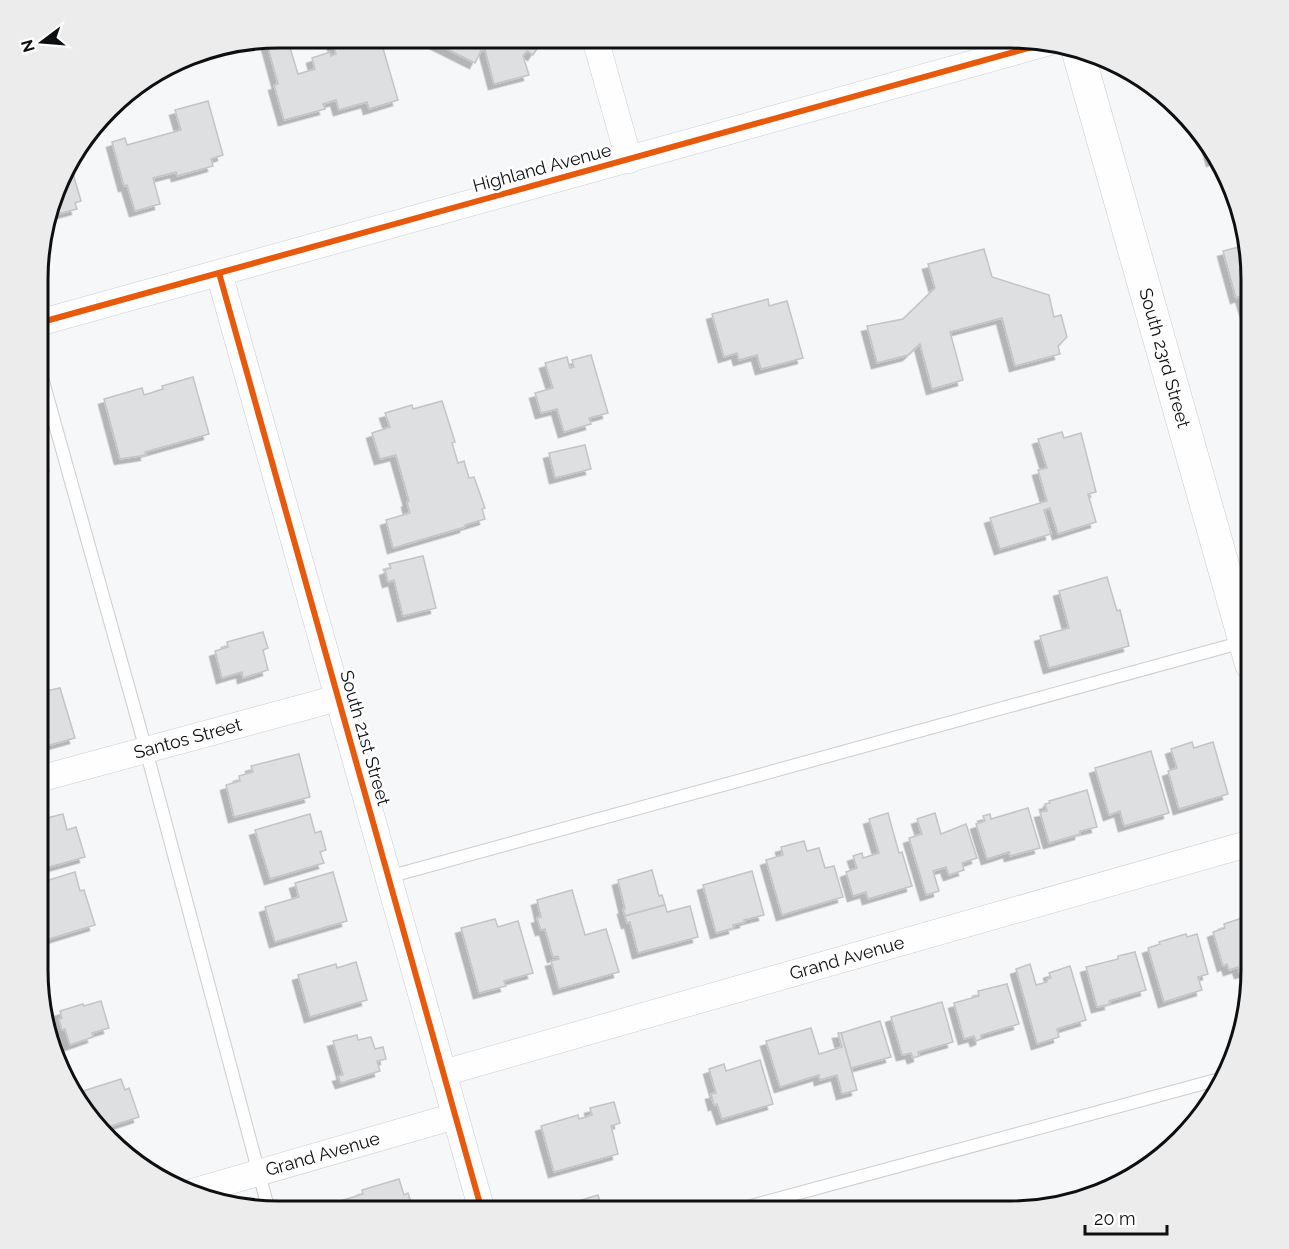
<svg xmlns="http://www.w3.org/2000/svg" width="1289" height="1249" font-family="Raleway,sans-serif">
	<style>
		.building { fill: #dddfe1; stroke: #c4c4c6; stroke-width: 1.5; filter: url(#shadow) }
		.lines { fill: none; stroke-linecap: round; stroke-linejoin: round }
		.service-casing { stroke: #cccdcf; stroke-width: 14 }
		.minor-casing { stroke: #cccdcf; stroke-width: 27 }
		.tertiary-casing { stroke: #cccdcf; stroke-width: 33 }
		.service { stroke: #fefefe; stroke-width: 12 }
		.minor { stroke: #fefefe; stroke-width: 26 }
		.tertiary { stroke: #fefefe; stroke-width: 32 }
		.cycleway-casing { stroke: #fff; stroke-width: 10 }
		.cycleway { stroke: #e8590c; stroke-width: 6 }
		.labels { text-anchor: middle; stroke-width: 5; stroke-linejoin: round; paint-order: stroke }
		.street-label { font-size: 18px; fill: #0e0f10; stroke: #fff }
		.rim { fill: none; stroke: #0e0f10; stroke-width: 3 }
	</style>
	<defs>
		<filter id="shadow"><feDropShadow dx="-5.5" dy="5.5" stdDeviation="0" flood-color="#0004"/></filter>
	</defs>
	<rect width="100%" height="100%" fill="#f5f7f9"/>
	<g class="building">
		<polygon points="279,38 287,38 298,74 315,69 312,58 330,52 331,56 336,54 331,38 380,38 398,100 369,109 367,102 339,110 336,100 323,104 325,109 284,120 274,85 278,84 266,40"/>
		<polygon points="432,38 544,38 533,55 527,51 523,56 529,75 494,84 485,50 481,51 475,63 431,41"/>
		<polygon points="208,101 223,155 211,159 213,166 177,176 176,172 153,178 160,204 135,211 127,185 124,186 112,142 125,138 127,145 181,130 175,110"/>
		<polygon points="1208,147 1210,147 1217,159 1212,161"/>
		<polygon points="69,160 81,201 75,203 77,209 47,217"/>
		<polygon points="1247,245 1251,263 1250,325 1241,296 1236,298 1223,251"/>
		<polygon points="984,249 992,277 1049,295 1054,317 1061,315 1067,337 1058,346 1060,354 1015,366 1002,318 950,332 963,380 932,389 920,344 908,355 877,363 867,326 903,319 935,288 928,264"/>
		<polygon points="768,299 769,306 787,301 803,358 761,369 757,355 739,360 737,353 724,357 712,314"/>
		<polygon points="591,355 608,413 589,418 591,424 564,432 557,409 541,413 535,393 553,388 545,363 567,357 570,368 574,367 572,360"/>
		<polygon points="193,377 209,434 145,452 146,455 120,459 104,399 142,388 144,395 163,389 162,386"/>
		<polygon points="442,401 455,442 452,443 458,463 464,461 469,478 474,477 485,508 482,509 485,519 465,525 465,527 393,548 386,520 410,513 407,502 409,501 396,455 380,459 372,433 390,427 385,413 412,405 413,409"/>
		<polygon points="1062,432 1064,438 1081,433 1096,492 1088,494 1096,522 1058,534 1050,508 1044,510 1051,534 1000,549 990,518 1047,501 1038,470 1047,468 1038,439"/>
		<polygon points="41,441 49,471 41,474"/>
		<polygon points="585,445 591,469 555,478 549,453"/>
		<polygon points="423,556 436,608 403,616 394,580 388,582 385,570 391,568 389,564"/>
		<polygon points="1107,577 1117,611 1120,610 1129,646 1049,668 1040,636 1069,628 1059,591"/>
		<polygon points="263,632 268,648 263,650 268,670 243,678 242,672 222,678 215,651 228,647 227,642"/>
		<polygon points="45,686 46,691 60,688 75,738 39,748 40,687"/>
		<polygon points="1192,742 1194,748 1213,742 1228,794 1179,809 1168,771 1177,768 1171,749"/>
		<polygon points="1151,751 1169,813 1124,826 1120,811 1109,815 1095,768"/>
		<polygon points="299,754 310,797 234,817 226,785 240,781 239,776 253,772 251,766"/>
		<polygon points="1087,790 1097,827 1080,831 1080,834 1049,843 1040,812 1047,811 1045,804 1050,803 1049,801"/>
		<polygon points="1028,808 1040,848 1010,856 1009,852 987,859 976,824 985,821 983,816 990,814 991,819"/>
		<polygon points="888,813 899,853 902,852 912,886 868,899 866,892 853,896 846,872 857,868 853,856 862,853 863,858 879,853 869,819"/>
		<polygon points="935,813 941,834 966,824 977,858 962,863 964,870 949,875 946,867 933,871 939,891 926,895 909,838 922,834 917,819"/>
		<polygon points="63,814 67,830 76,827 85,857 46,868 45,865 39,867 39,820"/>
		<polygon points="310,814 315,833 321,831 326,850 320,852 324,863 270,879 255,830"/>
		<polygon points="804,841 807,851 819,848 825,868 834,866 843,897 782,915 766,860 783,855 781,847"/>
		<polygon points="652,870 659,896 662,895 665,905 625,916 623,909 625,909 618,880"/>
		<polygon points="752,871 764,915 744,920 745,922 733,925 734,928 716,933 703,885"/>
		<polygon points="75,872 80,891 84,890 95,925 46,940 42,926 38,927 39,883"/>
		<polygon points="333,872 347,921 275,942 265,907 299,897 295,883"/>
		<polygon points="572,890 585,935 606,929 619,972 559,989 551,961 559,959 558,956 553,957 545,929 541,930 537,918 541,917 537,900"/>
		<polygon points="665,905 667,912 690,906 698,937 638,953 630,922 627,923 625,916"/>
		<polygon points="1242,918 1244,923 1251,921 1251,974 1249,975 1247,971 1240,973 1238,967 1229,970 1227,964 1223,966 1213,932 1225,928 1224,924"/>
		<polygon points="495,919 498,927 518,921 533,973 504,981 506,986 479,993 461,928"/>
		<polygon points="1186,934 1187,937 1197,934 1208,974 1198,977 1202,990 1164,1002 1148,948 1160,944 1159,942"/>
		<polygon points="1135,952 1146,990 1109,1001 1110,1004 1097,1007 1086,967 1118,959 1118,956"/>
		<polygon points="356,962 367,1000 310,1017 298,975 336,964 337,968"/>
		<polygon points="1030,964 1036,985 1047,982 1047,979 1051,978 1049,973 1070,966 1086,1020 1057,1029 1059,1037 1037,1044 1016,969"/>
		<polygon points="1007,984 1019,1024 981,1035 981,1039 976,1041 974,1036 964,1039 954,1003 979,996 978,991"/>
		<polygon points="101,1001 109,1028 92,1033 93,1037 70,1045 65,1029 62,1030 59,1019 62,1018 60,1011 83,1004 84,1006"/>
		<polygon points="942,1002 953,1042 918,1052 919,1056 913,1058 911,1053 902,1055 891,1017"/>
		<polygon points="880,1021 891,1057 851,1068 841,1033"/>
		<polygon points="811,1028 819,1054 842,1047 838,1033 841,1033 857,1090 842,1094 837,1075 820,1080 819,1075 780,1087 766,1041"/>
		<polygon points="357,1035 358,1040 371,1037 375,1049 383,1047 386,1059 377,1061 380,1071 341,1083 338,1076 343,1075 333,1041"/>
		<polygon points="760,1060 773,1104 722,1119 717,1104 714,1105 711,1094 716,1093 709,1069 724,1064 726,1071"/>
		<polygon points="121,1079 125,1090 129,1088 139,1117 102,1129 88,1117 82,1107 85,1106 80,1092"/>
		<polygon points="614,1102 620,1123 611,1126 618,1154 554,1172 541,1126 578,1115 579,1119 592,1115 590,1108"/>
		<polygon points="399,1179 404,1195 408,1193 414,1211 328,1211 326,1205 344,1201 343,1200 363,1194 362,1190"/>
		<polygon points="598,1195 602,1208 604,1207 605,1211 566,1211 565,1205"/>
	</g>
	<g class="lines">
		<g class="service-casing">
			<g id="service">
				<polyline points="41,374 146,750 269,1211"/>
				<polyline points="388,877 1243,642"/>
				<polyline points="740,1209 1227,1077"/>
			</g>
		</g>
		<g class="minor-casing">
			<g id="minor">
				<polyline points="595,38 629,160"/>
				<polyline points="219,273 482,1211"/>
				<polyline points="42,322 1050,42"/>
				<path id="s1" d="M39,779L338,698"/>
				<path id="s2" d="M443,1073L1251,843"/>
				<path id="s3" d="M192,1192L455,1116"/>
			</g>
		</g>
		<g class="tertiary-casing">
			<g id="tertiary">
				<path id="s4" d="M1078,52L1251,664"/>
			</g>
		</g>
		<use href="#service" class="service"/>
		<use href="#minor" class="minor"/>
		<use href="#tertiary" class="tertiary"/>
		<g class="cycleway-casing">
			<g id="cycleway">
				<polyline points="219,273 482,1211"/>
				<polyline points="42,322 1050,42"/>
			</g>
		</g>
		<use href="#cycleway" class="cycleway"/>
	</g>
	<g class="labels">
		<g class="street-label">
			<text transform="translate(542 168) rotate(-15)" y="6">Highland Avenue</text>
			<text dy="6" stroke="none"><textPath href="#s4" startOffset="318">South 23rd Street</textPath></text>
			<text dy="6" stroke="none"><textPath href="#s1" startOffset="154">Santos Street</textPath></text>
			<text transform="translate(365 738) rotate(74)" y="6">South 21st Street</text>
			<text dy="6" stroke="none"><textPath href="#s2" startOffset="420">Grand Avenue</textPath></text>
			<text dy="6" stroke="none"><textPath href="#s3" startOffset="136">Grand Avenue</textPath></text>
		</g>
	</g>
	<path d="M0 0H1289V1249H0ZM279 48H1010A231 231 0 0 1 1241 279V970A231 231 0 0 1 1010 1201H279A231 231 0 0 1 48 970V279A231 231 0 0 1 279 48Z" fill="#ececec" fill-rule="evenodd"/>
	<path class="rim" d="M279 48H1010A231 231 0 0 1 1241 279V970A231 231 0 0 1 1010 1201H279A231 231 0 0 1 48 970V279A231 231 0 0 1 279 48Z"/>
	<g transform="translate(42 42) rotate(254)" stroke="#ffffff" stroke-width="4.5" paint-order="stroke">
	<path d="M0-4.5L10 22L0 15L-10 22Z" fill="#0e0f10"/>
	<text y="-9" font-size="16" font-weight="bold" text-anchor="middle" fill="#0e0f10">N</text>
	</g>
	<path d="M1085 1225v9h82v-9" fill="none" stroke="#0e0f10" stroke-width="3"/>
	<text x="1094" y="1225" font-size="18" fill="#0e0f10" stroke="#ffffff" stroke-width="4.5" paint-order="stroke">20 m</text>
</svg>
